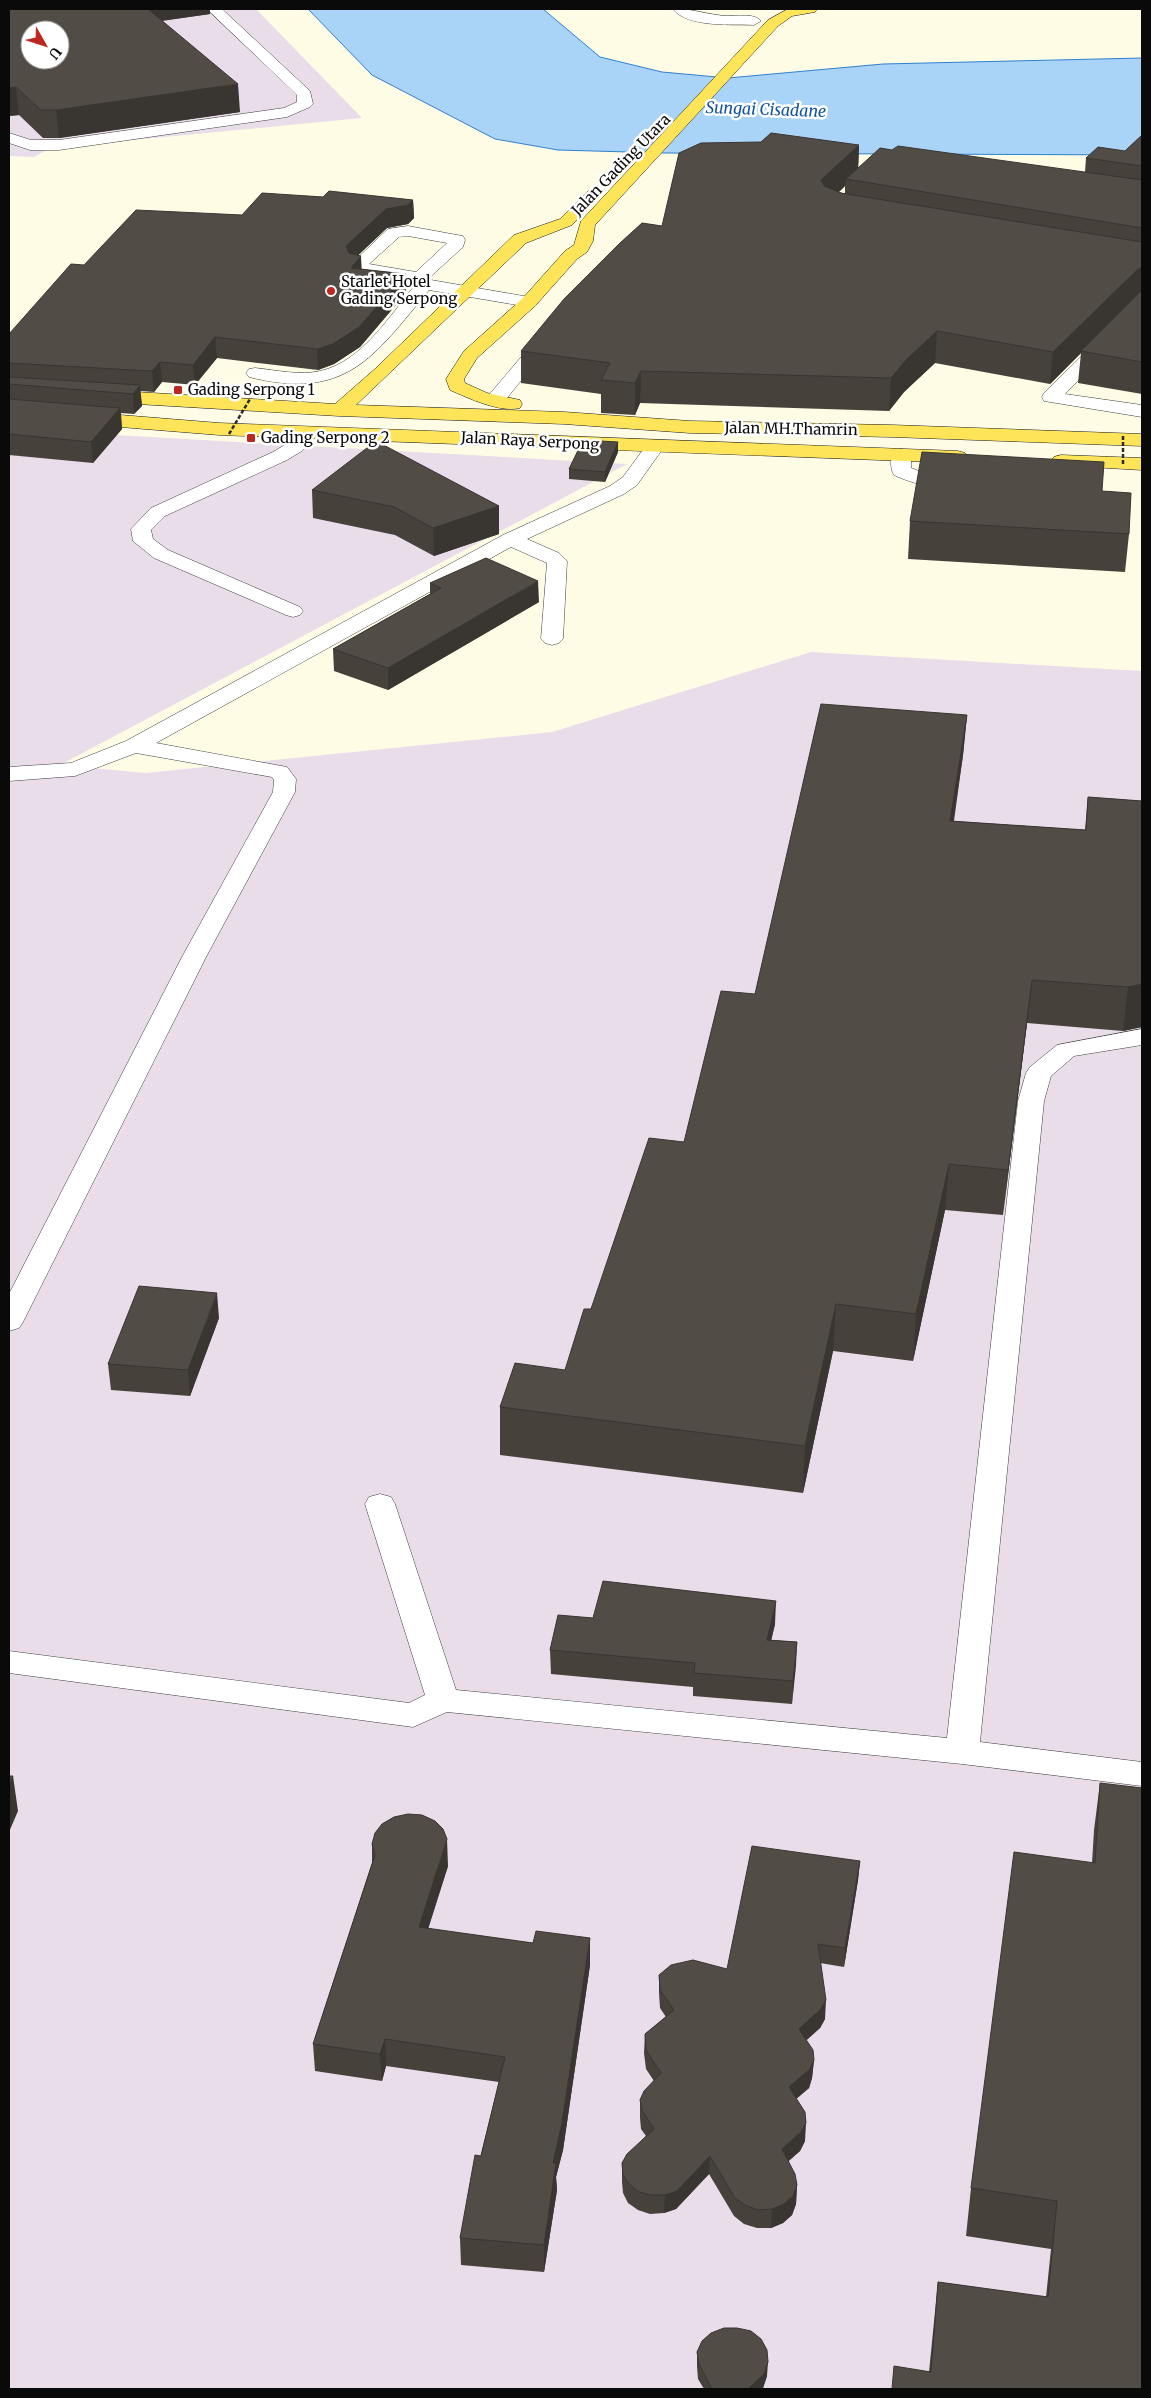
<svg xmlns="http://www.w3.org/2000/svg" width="1151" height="2398" font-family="Merriweather,serif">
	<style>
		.industrial { fill: #e9ddea; fill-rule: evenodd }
		.water { fill: #aad3f8; stroke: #2f81d0 }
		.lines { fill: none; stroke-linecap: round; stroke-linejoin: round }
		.minor-casing { stroke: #3d3d3d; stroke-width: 1 }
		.major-casing { stroke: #1b1b1b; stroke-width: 1 }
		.minor { fill: #fff; fill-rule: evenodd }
		.major { fill: #fde458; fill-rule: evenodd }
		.path-bridge { stroke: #2c2c2c; stroke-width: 2.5; stroke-dasharray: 4 2; stroke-linecap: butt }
		.wall { fill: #47413c; fill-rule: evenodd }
		.shaded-wall { fill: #393531 }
		.building { fill: #524c46; stroke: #393531; fill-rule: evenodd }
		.poi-dot { fill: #bc271f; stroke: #fff; stroke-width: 2 }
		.labels { text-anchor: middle; stroke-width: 5; stroke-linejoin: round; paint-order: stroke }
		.far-street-label { font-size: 15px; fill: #0a0a0a; stroke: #fff }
		.far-poi-label { font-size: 15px; fill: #0a0a0a; stroke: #fff; text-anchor: start }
		.far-water-label { font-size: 16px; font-style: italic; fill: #11539d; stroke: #fff }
	</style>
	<rect width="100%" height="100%" fill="#fffce6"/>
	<g class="industrial">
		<path d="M9,9H256L362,118L50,148L34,157L9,156ZM30,30H60V60H30Z"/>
		<polygon points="9,429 627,464 60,765 145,773 552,732 811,652 1142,671 1142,2389 9,2389"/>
	</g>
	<polygon class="water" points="308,9 543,9 600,57 662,72 728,78 883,64 1142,58 1142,155 664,153 558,150 495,139 372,75"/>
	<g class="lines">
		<g class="minor-casing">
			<g id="minor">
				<polygon points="207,9 222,9 310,91 313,104 310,107 287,117 59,150 30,150 9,143 9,133 31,140 59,140 284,108 297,102 297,95"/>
				<path d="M673,9C691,8 708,15 727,16C737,16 755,13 761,21L754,25C733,24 687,28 673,9Z"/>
				<path d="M408,226L457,235L463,236L465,240L463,247L429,278L431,280L529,297L535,298L538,302L535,306L529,307L429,290C373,358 346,401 249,377L246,373L249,369L255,368C276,370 300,376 320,371C362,362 390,315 416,284L356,272L350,271L348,267L388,229ZM408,236L447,243L416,272L369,264L399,237Z"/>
				<polygon points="545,335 551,336 554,340 551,344 502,404 488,404 486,400 488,396 539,336"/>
				<polygon points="1105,338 1111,339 1114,343 1111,347 1065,394 1142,405 1142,417 1044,401 1042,397 1044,393 1099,339"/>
				<polygon points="308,427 315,429 317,433 302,451 287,460 165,516 151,530 153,539 168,550 300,607 303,611 300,615 293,617 286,615 154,558 133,541 131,529 151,508 273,452 288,443 301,429"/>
				<polygon points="655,441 662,443 664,447 637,485 624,494 527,539 559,553 567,561 563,639 559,643 552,645 545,643 541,639 547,563 511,547 156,743 287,767 296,779 295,792 206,957 23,1322 19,1328 9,1331 9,1294 182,957 273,792 274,780 272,777 136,753 75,776 9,781 9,767 71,763 126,741 503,535 610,486 623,477 648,443"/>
				<path d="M901,449L908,451L911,455V468L927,474L961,478L964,482L961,486C940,491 913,484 894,475C890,469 890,457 894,451Z"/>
				<polygon points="1142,1029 1142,1045 1074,1056 1051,1076 1044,1101 980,1742 1142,1762 1142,1786 962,1764 447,1712 413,1727 9,1673 9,1651 409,1703 425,1695 365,1504 369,1497 380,1494 391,1497 395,1504 456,1690 947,1738 1018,1101 1026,1073 1030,1067 1057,1045"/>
			</g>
		</g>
		<g class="major-casing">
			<g id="major">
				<path d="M788,9H817L815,12L792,16L778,26L595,225L593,241L587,252L577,259L535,306L477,358L464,379L465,383L487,393L520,400L522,404L520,408C500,413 468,398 450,390L446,379L464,351L523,298L565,251L574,245L581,221L768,20Z"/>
				<polygon points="594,189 600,191 602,194 572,225 526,243 356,405 564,412 690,421 892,425 1142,434 1142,446 892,437 690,433 564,424 339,416 103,402 96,400 94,396 96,392 103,390 335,404 375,369 514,235 560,219 588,191"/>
				<polygon points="9,406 219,423 958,451 965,453 968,457 965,461 958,463 219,435 9,418"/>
				<polygon points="1061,455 1142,458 1142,470 1054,465 1051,461 1054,457"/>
			</g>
		</g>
		<use href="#minor" class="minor"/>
		<use href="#major" class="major"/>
		<g class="path-bridge">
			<polyline points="229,434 250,399"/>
			<polyline points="1123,436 1123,466"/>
		</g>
	</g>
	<g class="wall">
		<polygon points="9,9 210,9 210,14 162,21 240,112 59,138 43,138 19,115 9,116"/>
		<path d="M1142,135V394L1078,383L1081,353L1050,384L935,363L904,392L889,411L640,403L635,415L601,413V394L521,383V351L662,226L859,145L858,168L1085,172L1086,158L1125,151ZM845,186V194L839,192Z"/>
		<polygon points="323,197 413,200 414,218 408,224 387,228 358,255 361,269 406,274 406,293 360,347 334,364 318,370 217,358 195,385 162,382 154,392 140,391 142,406 134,414 121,413 122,429 93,463 9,455 9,334 84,265 242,215"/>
		<polygon points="618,442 618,452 605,482 569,479 569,469"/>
		<polygon points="312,490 499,506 499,534 434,556 395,535 313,518"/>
		<polygon points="1102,491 1129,534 1125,572 908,559 910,521"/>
		<polygon points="430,583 539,602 388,690 334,671 333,649 430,594"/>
		<polygon points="967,715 963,755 954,821 1085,830 1088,797 1142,801 1142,1029 1142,1027 1123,1031 1027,1023 1003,1215 945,1210 913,1361 833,1351 803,1493 500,1455 500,1407 565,1370 591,1309 684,1142 755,994"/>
		<polygon points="219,1318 190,1396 111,1390 108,1364"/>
		<polygon points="593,1618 775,1624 771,1640 797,1642 792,1704 693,1696 693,1687 551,1674 550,1650"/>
		<polygon points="1100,1783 1142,2389 929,2372 938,2282 1046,2297 1051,2249 966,2236 971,2188 1092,1863 1094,1830"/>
		<polygon points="372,1844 448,1866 428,1929 533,1943 590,1938 590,1965 563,2150 556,2177 557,2190 544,2272 461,2265 460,2238 499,2082 386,2066 382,2081 315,2071 313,2044 372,1863"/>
		<polygon points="860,1861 858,1880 844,1967 820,1963 825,2019 820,2028 806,2040 814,2060 812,2078 809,2088 796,2099 805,2141 800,2151 788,2161 797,2185 796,2204 792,2215 783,2223 771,2228 757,2228 744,2224 734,2216 709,2174 676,2209 664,2213 650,2214 638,2210 628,2203 623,2193 622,2182 622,2163 646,2136 641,2129 640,2118 640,2100 654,2081 646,2069 644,2053 645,2034 666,2017 660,2008 659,1993 659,1975 727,1969"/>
		<polygon points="697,2352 767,2376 763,2388 762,2389 704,2389 698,2379 697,2367"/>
	</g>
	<g class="shaded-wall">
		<polygon points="135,9 210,9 210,14 136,24"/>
		<polygon points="238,84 240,112 59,138 56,110"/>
		<polygon points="16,87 19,115 9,116 9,88"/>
		<polygon points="859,145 858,174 846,179 845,186 819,210 821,180"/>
		<polygon points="413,200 414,218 408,224 387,228 347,266 346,246 386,209"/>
		<polygon points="361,256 362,275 351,268"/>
		<polygon points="1142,268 1142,293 1081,351 1081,353 1050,384 1053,352 1138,269"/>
		<polygon points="406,274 406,293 360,347 334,364 318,370 317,349"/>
		<polygon points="937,331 935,363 904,392 889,411 891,378 906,360"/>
		<polygon points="215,337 217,358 195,385 193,365"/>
		<polygon points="160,362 162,382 154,392 152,371"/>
		<polygon points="641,371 640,403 635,415 635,383"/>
		<polygon points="140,385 142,406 134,414 133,394"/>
		<polygon points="120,408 122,429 93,463 91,442"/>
		<polygon points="618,442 618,452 605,482 605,472"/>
		<polygon points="499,506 499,534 434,556 433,528"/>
		<polygon points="538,581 539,602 388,690 388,668"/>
		<polygon points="967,715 963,755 947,862 950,821"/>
		<polygon points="1032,980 1027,1023 1003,1215 1008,1170"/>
		<polygon points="1142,984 1142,1027 1123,1031 1128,987"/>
		<polygon points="949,1164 945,1210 913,1361 916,1314"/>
		<polygon points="217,1293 219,1318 190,1396 188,1370"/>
		<polygon points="836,1304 833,1351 803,1493 805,1446"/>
		<polygon points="776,1601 775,1624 766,1663 767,1640"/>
		<polygon points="797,1642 796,1666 792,1704 793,1681"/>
		<polygon points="13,1776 18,1811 9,1832 9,1786"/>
		<polygon points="447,1839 448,1866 420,1954 419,1927"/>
		<polygon points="860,1861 858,1880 844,1967 845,1948"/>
		<polygon points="590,1938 590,1965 563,2150 556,2177 557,2190 544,2272 544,2245 553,2163"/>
		<polygon points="826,2000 825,2019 820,2028 798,2048 799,2029"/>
		<polygon points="385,2039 386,2066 382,2081 380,2054"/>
		<polygon points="814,2060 812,2078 809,2088 788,2106 789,2087"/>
		<polygon points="806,2123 805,2141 800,2151 781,2168 782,2149"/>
		<polygon points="710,2156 709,2174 676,2209 664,2213 665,2195"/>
		<polygon points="797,2185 796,2204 792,2215 783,2223 771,2228 772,2209"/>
		<polygon points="768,2362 767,2376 763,2388 762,2389 748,2389"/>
	</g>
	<g class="building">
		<path d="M9,9H148L238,84L56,110H41L16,87L9,88ZM30,30H60V60H30Z"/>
		<polygon points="771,133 859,145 821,180 824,186 841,193 1142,242 1142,268 1138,269 1053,352 937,331 906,360 891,378 641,371 635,383 601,380 610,363 521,351 564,299 620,243 642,223 662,226 679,153 701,143 761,142"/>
		<polygon points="1142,135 1142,166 1086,158 1098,147 1125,151"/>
		<polygon points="898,146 1142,180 1142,228 846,179 880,148 892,150"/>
		<polygon points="329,191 413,200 408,205 386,209 346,246 349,253 361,256 351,268 406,274 359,327 333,344 317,349 215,337 193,365 160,362 152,371 9,363 9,334 71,264 84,265 136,210 242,215 262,193 323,197"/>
		<polygon points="1142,290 1142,362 1081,351"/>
		<polygon points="9,377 140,385 133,394 9,384"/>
		<polygon points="9,399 120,408 91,442 9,434"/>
		<polygon points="583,440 618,442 605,472 569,469"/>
		<polygon points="376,441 499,506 433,528 394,507 312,490"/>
		<polygon points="922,452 1104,462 1102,491 1131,493 1129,534 910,521"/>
		<polygon points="486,558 538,581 388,668 333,649 441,588 430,583"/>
		<polygon points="821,704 967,715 950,821 1086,830 1088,797 1142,801 1142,984 1128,987 1032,980 1008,1170 949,1164 916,1314 836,1304 805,1446 500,1407 515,1363 565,1370 584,1309 591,1309 649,1138 684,1142 721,991 755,994"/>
		<polygon points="139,1286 217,1293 188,1370 108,1364"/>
		<polygon points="603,1581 776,1601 767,1640 797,1642 793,1681 694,1673 695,1663 550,1650 558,1615 593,1618"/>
		<polygon points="9,1776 13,1776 9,1786"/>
		<polygon points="1100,1783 1142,1788 1142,2389 892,2389 894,2366 931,2372 938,2282 1048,2297 1057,2201 971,2188 1014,1852 1095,1863"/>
		<polygon points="408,1814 422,1815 435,1821 443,1829 447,1839 419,1927 533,1943 536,1931 590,1938 562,2123 553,2163 556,2163 544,2245 460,2238 475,2155 481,2156 505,2057 385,2039 380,2054 313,2044 375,1855 372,1844 375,1833 382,1824 394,1817"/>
		<polygon points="752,1846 860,1861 845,1948 818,1944 826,2000 821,2009 799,2029 813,2050 814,2060 810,2069 789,2087 805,2112 806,2123 801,2132 782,2149 795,2174 797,2185 793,2196 784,2204 772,2209 758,2210 745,2205 735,2198 710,2156 677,2191 665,2195 651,2195 639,2192 629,2184 623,2175 622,2163 627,2154 654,2129 642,2110 640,2100 644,2091 661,2073 646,2050 645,2034 674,2010 660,1990 659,1975 671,1965 693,1960 727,1969"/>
		<polygon points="724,2328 737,2328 751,2331 761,2339 767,2350 768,2362 764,2374 748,2389 712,2389 699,2364 697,2352 702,2341 711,2333"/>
	</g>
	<g class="poi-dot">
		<circle cx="331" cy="291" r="5"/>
		<rect x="173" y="385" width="10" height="10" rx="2.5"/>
		<rect x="246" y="433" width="10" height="10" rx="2.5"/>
	</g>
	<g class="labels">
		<g class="far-street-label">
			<text transform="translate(621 165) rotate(-46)" y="5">Jalan Gading Utara</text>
			<text transform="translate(791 429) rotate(1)" y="5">Jalan MH.Thamrin</text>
			<text transform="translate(530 441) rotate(3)" y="5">Jalan Raya Serpong</text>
		</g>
		<g class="far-poi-label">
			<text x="341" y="287">Starlet Hotel<tspan x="341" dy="17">Gading Serpong</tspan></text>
			<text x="188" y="395">Gading Serpong 1</text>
			<text x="261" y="443">Gading Serpong 2</text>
		</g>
		<g class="far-water-label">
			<text transform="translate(766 109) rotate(2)" y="6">Sungai Cisadane</text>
		</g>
	</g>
	<rect width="1151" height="2398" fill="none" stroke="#0a0a0a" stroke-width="20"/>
	<g transform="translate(45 45) rotate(129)"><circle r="24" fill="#ffffff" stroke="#9d9d9d"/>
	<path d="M0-4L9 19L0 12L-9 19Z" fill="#bc271f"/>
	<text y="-8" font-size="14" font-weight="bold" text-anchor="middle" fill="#0a0a0a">U</text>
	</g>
</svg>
